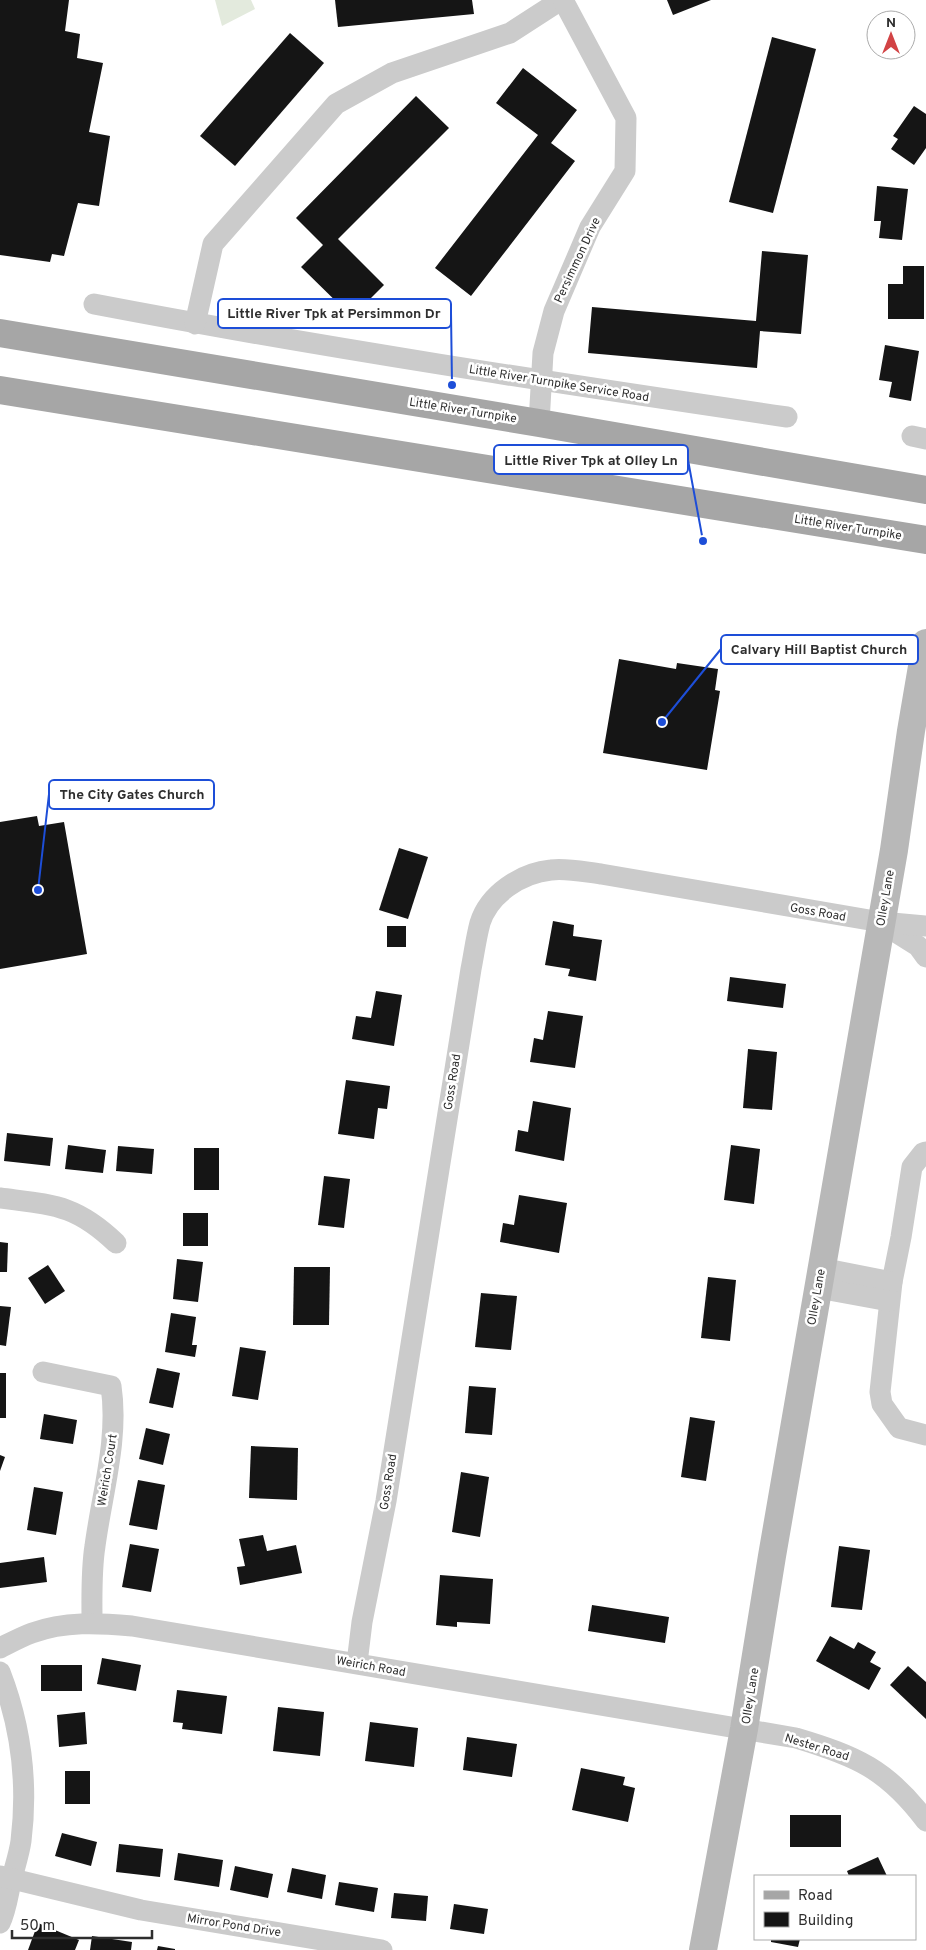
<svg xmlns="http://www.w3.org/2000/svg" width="926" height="1950" font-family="Overpass,sans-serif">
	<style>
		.green { fill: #e3eadd }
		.building { fill: #151515 }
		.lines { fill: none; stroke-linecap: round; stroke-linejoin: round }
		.minor { stroke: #cbcbcb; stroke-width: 21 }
		.secondary { stroke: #b8b8b8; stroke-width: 28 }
		.primary { stroke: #a6a6a6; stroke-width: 28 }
		.labels { text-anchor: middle; stroke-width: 5; stroke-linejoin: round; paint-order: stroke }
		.street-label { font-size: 12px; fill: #2e2e2e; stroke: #fff }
		.leader { fill: none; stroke: #1d4ed8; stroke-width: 2 }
		.callout-dot { fill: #1d4ed8; stroke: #fff; stroke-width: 2 }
		.callout { fill: #fff; stroke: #1d4ed8; stroke-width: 2 }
		.callout-label { font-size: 14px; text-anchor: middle; font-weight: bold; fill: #2e2e2e }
	</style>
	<rect width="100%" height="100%" fill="#fff"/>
	<polygon class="green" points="215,0 251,0 255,9 222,26"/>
	<g class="building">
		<polygon points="0,0 69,0 65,31 80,34 77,58 103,63 89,132 110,136 99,206 78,203 64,256 52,254 50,262 0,255"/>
		<polygon points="335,0 472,0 474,14 338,27"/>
		<polygon points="667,0 711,0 673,15"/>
		<polygon points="290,33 324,63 235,166 200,136"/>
		<polygon points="772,37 816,49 773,213 729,202"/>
		<polygon points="523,68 577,110 551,143 575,161 471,296 435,268 538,135 496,103"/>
		<polygon points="416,96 449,128 338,239 384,285 352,317 301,267 323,245 296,218"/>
		<polygon points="914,106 926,114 926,148 914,165 891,149 898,139 893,136"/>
		<polygon points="877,186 908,189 902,240 879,238 881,221 874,221"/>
		<polygon points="762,251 808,255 801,334 760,331 757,368 588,353 592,307 756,321"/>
		<polygon points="903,266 924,266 924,319 888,319 888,284 903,284"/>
		<polygon points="885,345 919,351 911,401 889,397 892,382 879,380"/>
		<polygon points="619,659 676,669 677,663 718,669 715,690 720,691 707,770 603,753"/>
		<polygon points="37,816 39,826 64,822 87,954 0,969 0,822"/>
		<polygon points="399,848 428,857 408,919 379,910"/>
		<polygon points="553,921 574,925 573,936 602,940 596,981 568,976 570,969 545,965"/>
		<rect x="387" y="926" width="19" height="21"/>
		<polygon points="730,977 786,984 783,1008 727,1001"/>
		<polygon points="376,991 402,995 394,1046 352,1039 356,1016 371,1018"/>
		<polygon points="548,1011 583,1016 575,1068 530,1062 534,1038 543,1040"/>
		<polygon points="748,1049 777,1052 772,1110 743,1108"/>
		<polygon points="346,1080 390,1086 387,1109 378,1108 374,1139 338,1134"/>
		<polygon points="533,1101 571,1108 564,1161 515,1151 518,1130 528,1132"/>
		<polygon points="7,1133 53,1138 50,1166 4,1161"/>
		<polygon points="68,1145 106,1150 103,1173 65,1169"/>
		<polygon points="731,1145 760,1149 754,1204 724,1200"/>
		<polygon points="118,1146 154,1149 152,1174 116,1171"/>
		<rect x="194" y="1148" width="25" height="42"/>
		<polygon points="324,1176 350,1179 344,1228 318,1225"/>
		<polygon points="519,1195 567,1203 559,1253 500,1242 503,1223 514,1225"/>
		<rect x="183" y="1213" width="25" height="33"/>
		<polygon points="0,1242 8,1243 7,1272 0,1272"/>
		<polygon points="177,1259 203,1262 198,1302 173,1299"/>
		<polygon points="48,1265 65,1291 45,1304 28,1278"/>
		<polygon points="294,1267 330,1267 329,1325 293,1325"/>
		<polygon points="708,1277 736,1280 730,1341 701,1338"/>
		<polygon points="481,1293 517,1296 511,1350 475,1347"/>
		<polygon points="0,1306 11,1307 6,1346 0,1345"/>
		<polygon points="171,1313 196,1317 192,1345 197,1345 195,1357 165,1352"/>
		<polygon points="240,1347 266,1351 258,1400 232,1396"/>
		<polygon points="157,1368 180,1373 173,1408 149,1403"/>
		<rect x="0" y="1373" width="6" height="45"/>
		<polygon points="469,1386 496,1388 492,1435 465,1433"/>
		<polygon points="44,1414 77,1420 73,1444 40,1439"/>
		<polygon points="690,1417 715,1421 706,1481 681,1477"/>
		<polygon points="146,1428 170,1434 163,1465 139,1459"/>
		<polygon points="251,1446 298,1448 297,1500 249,1498"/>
		<polygon points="0,1455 5,1457 0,1471"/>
		<polygon points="461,1472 489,1477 480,1537 452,1532"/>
		<polygon points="138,1480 165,1485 157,1530 129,1525"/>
		<polygon points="34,1487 63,1492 56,1535 27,1530"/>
		<polygon points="263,1535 267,1551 296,1545 302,1573 240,1585 237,1567 245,1566 239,1539"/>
		<polygon points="130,1544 159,1549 151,1592 122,1587"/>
		<polygon points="839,1546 870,1550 862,1610 831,1607"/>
		<polygon points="44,1557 47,1582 0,1588 0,1563"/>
		<polygon points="440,1575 493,1579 490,1624 457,1622 457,1627 436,1625"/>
		<polygon points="592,1605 669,1617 665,1643 588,1631"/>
		<polygon points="830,1636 854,1649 858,1642 876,1652 870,1662 881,1668 869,1690 816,1661"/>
		<polygon points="102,1658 141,1665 136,1691 97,1684"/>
		<rect x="41" y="1665" width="41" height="26"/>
		<polygon points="908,1666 926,1682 926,1719 890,1685"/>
		<polygon points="177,1690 227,1696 222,1734 182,1729 183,1723 173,1722"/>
		<polygon points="278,1707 324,1712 320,1756 273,1751"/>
		<polygon points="85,1712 87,1744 59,1747 57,1715"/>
		<polygon points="370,1722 418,1728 414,1767 365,1761"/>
		<polygon points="467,1737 517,1744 512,1777 463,1770"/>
		<polygon points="581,1768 625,1777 623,1785 635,1788 628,1822 572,1810"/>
		<rect x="65" y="1771" width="25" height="33"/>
		<rect x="790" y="1815" width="51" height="32"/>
		<polygon points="62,1833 97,1842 91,1866 55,1856"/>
		<polygon points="119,1844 163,1849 160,1877 116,1872"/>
		<polygon points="178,1853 223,1860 219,1887 174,1880"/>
		<polygon points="878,1857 887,1876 849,1876 847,1871"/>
		<polygon points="235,1866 273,1874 268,1898 230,1890"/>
		<polygon points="292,1868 326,1875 322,1899 287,1892"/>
		<polygon points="339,1882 378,1888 374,1912 335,1905"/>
		<polygon points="394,1893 428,1896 426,1921 391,1918"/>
		<polygon points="454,1904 488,1909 484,1934 450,1929"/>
		<polygon points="38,1923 79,1940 75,1950 28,1950"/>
		<polygon points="92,1936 132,1942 131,1950 90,1950"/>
		<polygon points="771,1939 800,1939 798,1947 771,1942"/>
		<polygon points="158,1946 175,1949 175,1950 157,1950"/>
	</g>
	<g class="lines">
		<g class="minor">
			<path d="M94,304C324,348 556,383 787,417"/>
			<polyline points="195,324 213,244 336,104 392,73 510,33 561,0"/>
			<polyline points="539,423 543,353 554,311 590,227 625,171 626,118 563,0"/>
			<polyline points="912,436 926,439"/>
			<polyline points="883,924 918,946 926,957"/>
			<polyline points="926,1152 923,1153 912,1167 901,1237 892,1282 880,1392 882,1404 899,1428 926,1435"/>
			<path d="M0,1198C53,1205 75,1204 116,1243"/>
			<polyline points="821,1268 892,1282"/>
			<polyline points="818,1288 889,1301"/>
			<path d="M43,1372L111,1386C119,1439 102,1493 95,1546C91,1571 92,1597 92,1622"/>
			<path d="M0,1648C10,1643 21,1637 32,1633C65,1621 98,1623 132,1626L796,1738C856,1756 887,1769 926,1821"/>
			<path d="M357,1663L362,1622L386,1501L471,969C474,954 476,938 480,923C489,894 521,873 551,870C567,868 584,872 601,874L881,922L926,926"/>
			<path d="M0,1672C21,1726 28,1784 21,1841C19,1855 14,1869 11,1882C8,1895 6,1911 0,1923"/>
			<polyline points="0,1876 141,1910 382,1950"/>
		</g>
		<polyline class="secondary" points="703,1950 744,1729 772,1556 894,850 911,731 926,643"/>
		<g class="primary">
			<polyline points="0,333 539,423 926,490"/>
			<polyline points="0,390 926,540"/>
		</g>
	</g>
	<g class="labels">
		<g class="street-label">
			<text transform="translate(577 260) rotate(-65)" y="4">Persimmon Drive</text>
			<text transform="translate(559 383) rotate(9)" y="4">Little River Turnpike Service Road</text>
			<text transform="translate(463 410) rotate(9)" y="4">Little River Turnpike</text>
			<text transform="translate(848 527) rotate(9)" y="4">Little River Turnpike</text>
			<text transform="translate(885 898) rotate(-80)" y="4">Olley Lane</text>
			<text transform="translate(818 912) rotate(10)" y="4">Goss Road</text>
			<text transform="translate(452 1082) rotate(-81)" y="4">Goss Road</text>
			<text transform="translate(816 1297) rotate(-80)" y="4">Olley Lane</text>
			<text transform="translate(107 1470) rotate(-81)" y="4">Weirich Court</text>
			<text transform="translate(388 1482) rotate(-81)" y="4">Goss Road</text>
			<text transform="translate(371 1666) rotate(10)" y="4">Weirich Road</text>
			<text transform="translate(750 1696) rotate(-81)" y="4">Olley Lane</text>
			<text transform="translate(817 1747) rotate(17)" y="4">Nester Road</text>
			<text transform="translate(234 1925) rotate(9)" y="4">Mirror Pond Drive</text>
		</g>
	</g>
	<path class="leader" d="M452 385L451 313M703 541L688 460M662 722L721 649M38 890L49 794"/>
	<g class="callout-dot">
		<circle cx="452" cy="385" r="5"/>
		<circle cx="703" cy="541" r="5"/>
		<circle cx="662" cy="722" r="5"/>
		<circle cx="38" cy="890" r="5"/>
	</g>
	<g class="callout">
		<rect x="218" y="299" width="233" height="29" rx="5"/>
		<rect x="494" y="445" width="194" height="29" rx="5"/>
		<rect x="721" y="635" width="197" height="29" rx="5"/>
		<rect x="49" y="780" width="165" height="29" rx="5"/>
	</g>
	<g class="callout-label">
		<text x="334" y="318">Little River Tpk at Persimmon Dr</text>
		<text x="591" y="465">Little River Tpk at Olley Ln</text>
		<text x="819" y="654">Calvary Hill Baptist Church</text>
		<text x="132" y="799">The City Gates Church</text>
	</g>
	<rect x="754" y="1875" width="162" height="65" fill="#ffffff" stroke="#ababab"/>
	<rect x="764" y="1891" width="25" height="8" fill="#a6a6a6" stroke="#ababab"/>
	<text x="798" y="1900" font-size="15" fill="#2e2e2e">Road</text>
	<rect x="764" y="1912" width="25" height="15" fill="#151515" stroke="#ababab"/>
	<text x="798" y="1925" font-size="15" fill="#2e2e2e">Building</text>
	<g transform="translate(891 35)"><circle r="24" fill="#ffffff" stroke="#ababab"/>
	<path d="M0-4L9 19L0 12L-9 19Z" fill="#d24345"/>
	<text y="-8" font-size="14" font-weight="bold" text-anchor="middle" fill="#2e2e2e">N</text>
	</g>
	<path d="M12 1930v8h140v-8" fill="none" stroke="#2e2e2e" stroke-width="2.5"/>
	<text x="20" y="1930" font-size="15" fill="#2e2e2e" stroke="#ffffff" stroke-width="4" paint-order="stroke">50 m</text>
</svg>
